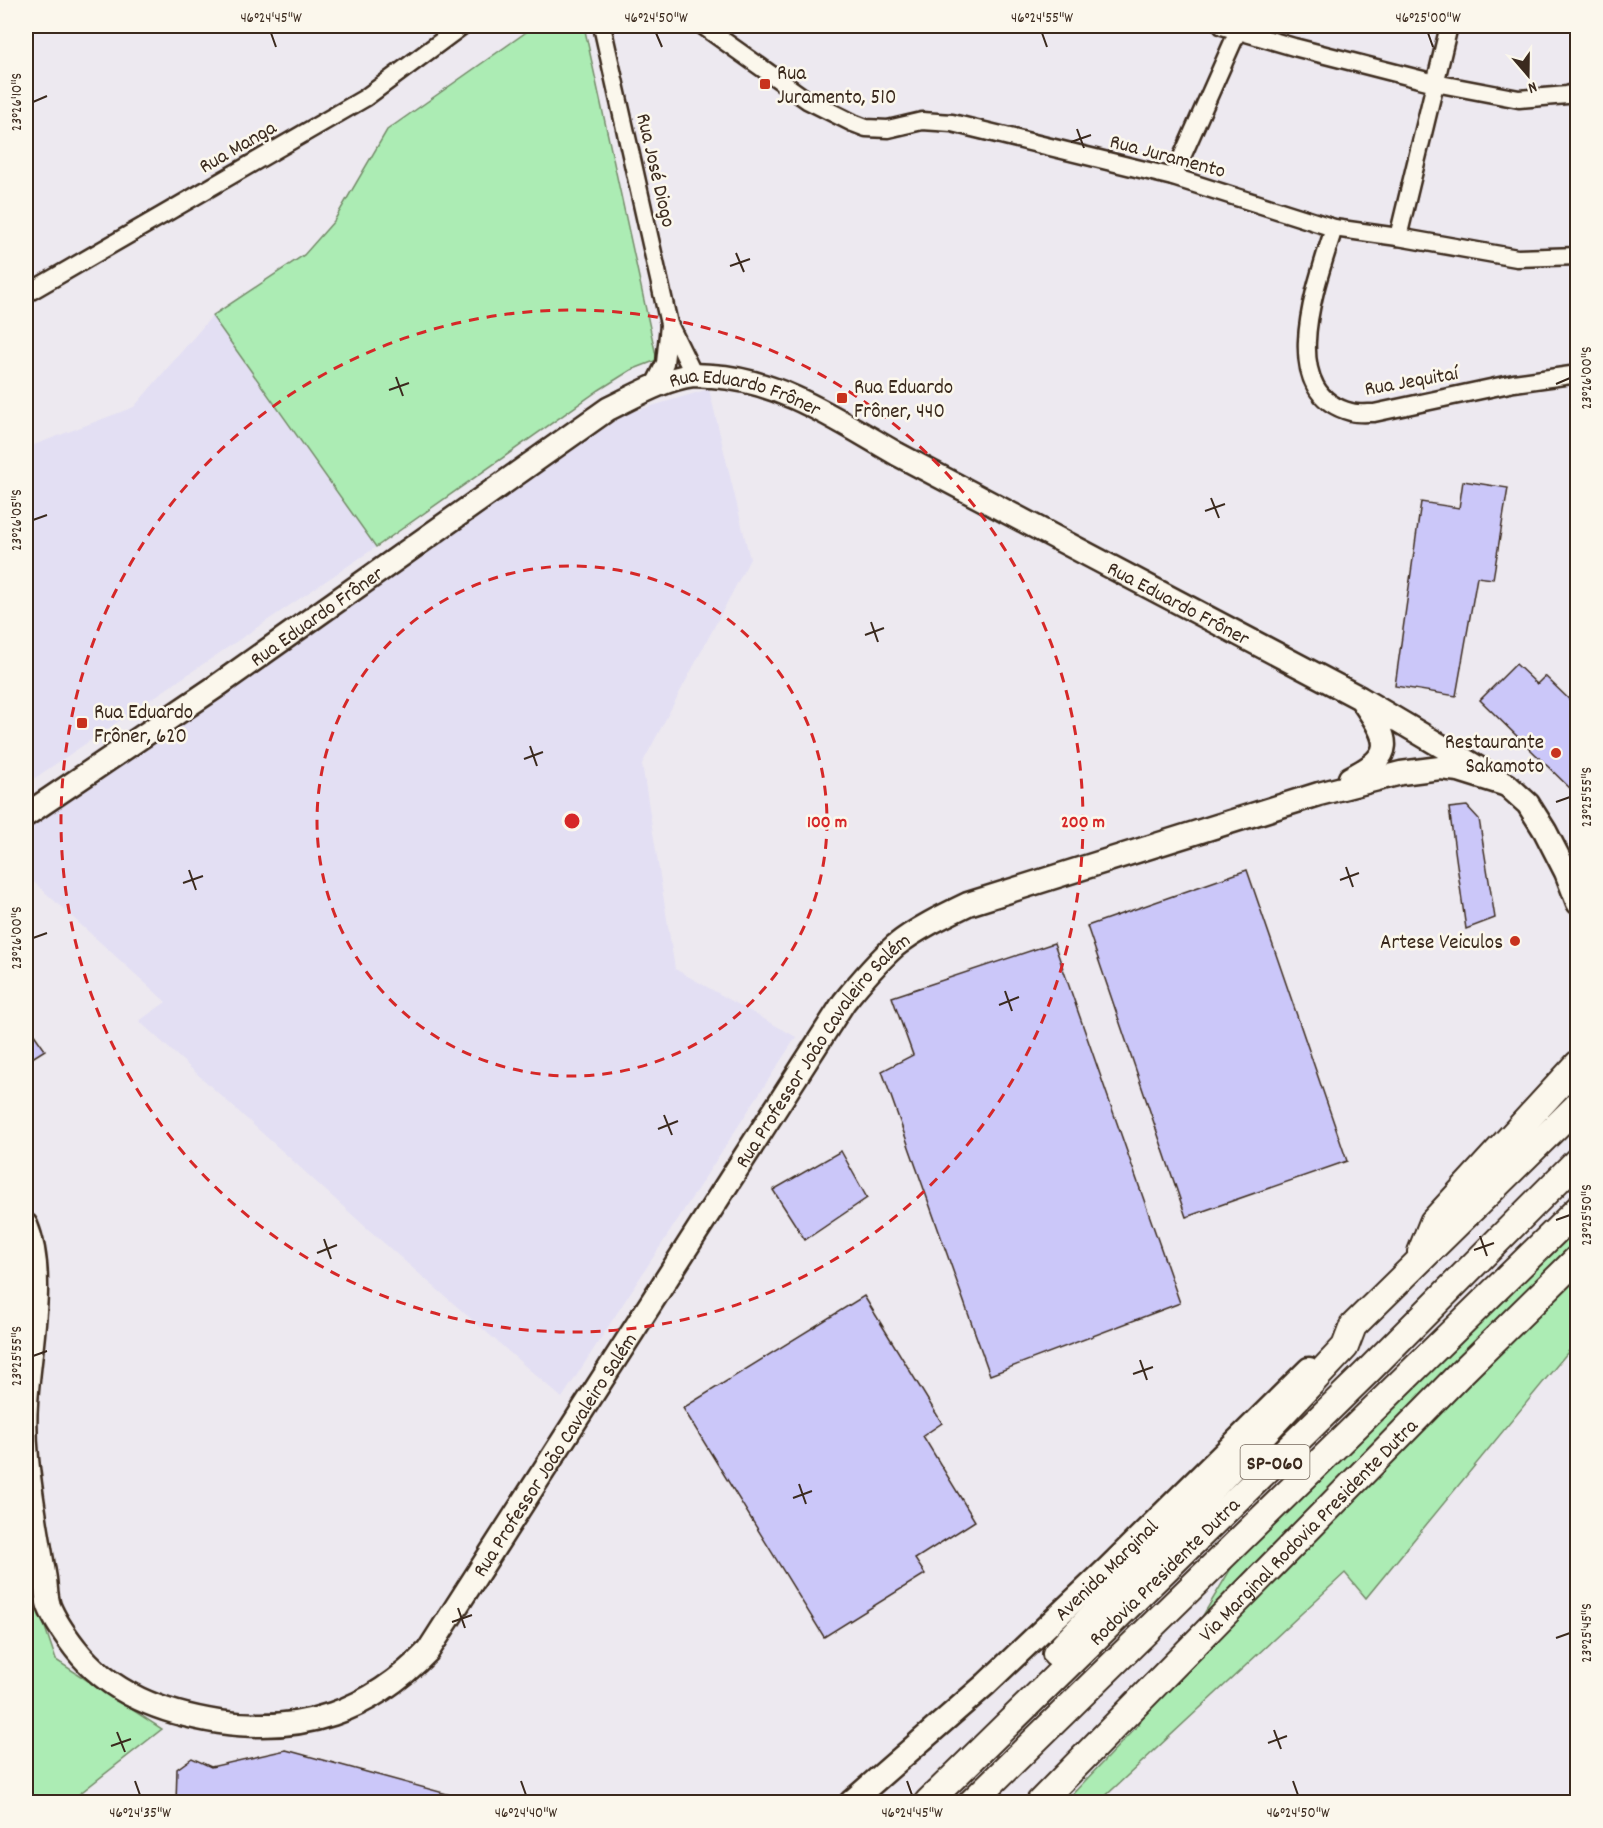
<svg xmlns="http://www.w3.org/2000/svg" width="1603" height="1828" font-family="Dekko,sans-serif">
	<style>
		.built { fill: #e3dff3 }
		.green { fill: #acecb4; stroke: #748b69; stroke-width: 1.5 }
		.building { fill: #cbc7f9; stroke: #3b2a1e; stroke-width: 1.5 }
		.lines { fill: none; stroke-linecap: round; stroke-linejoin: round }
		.minor-casing { stroke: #3b2a1e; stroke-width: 21 }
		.major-casing { stroke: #3b2a1e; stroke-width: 27 }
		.highway-casing { stroke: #3b2a1e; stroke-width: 30 }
		.minor { stroke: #fbf7ec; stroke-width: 16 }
		.major { stroke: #fbf7ec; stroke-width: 22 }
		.highway { stroke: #fbf7ec; stroke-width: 26 }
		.ticks { fill: none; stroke: #3b2a1e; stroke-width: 2 }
		.ring { fill: none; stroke: #d62828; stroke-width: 3; stroke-dasharray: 10 8 }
		.poi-dot { fill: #c8321e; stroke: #fbf7ec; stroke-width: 2 }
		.labels { text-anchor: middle; stroke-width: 5; stroke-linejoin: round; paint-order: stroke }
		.shield { fill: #fbf7ec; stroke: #75685c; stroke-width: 1.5 }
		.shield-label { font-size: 20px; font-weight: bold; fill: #3b2a1e }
		.poi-label { font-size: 21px; fill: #3b2a1e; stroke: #fbf7ec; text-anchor: start }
		.street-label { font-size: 21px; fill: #3b2a1e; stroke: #fbf7ec }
		.centre { fill: #d62828; stroke: #fbf7ec; stroke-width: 3 }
		.ring-label { font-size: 18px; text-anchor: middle; font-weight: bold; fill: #d62828; stroke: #fbf7ec; stroke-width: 5; stroke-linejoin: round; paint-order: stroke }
		.neatline { fill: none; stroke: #3b2a1e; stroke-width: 2 }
		.ticks-label { font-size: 15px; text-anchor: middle; fill: #3b2a1e }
	</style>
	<rect width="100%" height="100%" fill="#ede9f0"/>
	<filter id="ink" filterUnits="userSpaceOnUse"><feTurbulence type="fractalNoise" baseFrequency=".0167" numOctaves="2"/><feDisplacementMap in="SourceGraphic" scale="12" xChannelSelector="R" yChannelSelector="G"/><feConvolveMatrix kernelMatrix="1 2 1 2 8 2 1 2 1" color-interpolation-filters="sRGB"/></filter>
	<g filter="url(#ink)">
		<g class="built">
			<polygon points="212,316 376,547 26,784 26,448 134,407"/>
			<polygon points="709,389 750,559 642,764 675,969 796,1037 562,1398 369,1230 139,1021 166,1002 26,875 26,825 625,414"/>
		</g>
		<g class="green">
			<polygon points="535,26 584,26 657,360 631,370 599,390 376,547 212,316 304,255 334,221 387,130"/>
			<polygon points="1577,1224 1577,1341 1366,1598 1345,1573 1099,1802 1065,1802 1138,1725 1233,1565"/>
			<polygon points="26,1571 56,1660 162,1729 69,1802 26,1802"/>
		</g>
		<g class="building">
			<polygon points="1463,481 1508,488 1493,579 1477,577 1456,696 1395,686 1421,502 1459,508"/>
			<polygon points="1516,664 1537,684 1545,676 1578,708 1578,796 1480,700"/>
			<polygon points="1467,806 1479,819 1495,918 1466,929 1449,808"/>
			<polygon points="1247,870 1347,1161 1186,1217 1087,926"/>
			<polygon points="1054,943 1180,1303 990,1375 882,1071 913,1055 892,997"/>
			<polygon points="26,1023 45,1050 26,1062"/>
			<polygon points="841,1151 867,1198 805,1240 773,1190"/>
			<polygon points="864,1296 942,1423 923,1436 975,1521 915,1559 925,1574 824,1637 683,1408"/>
			<polygon points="286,1750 462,1798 462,1803 176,1803 177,1769 192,1758 211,1767"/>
		</g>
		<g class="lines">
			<g class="minor-casing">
				<g id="minor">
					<polyline points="602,26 669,324 694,375"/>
					<polyline points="703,26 807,100 853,123 866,128 888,129 922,121 952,123 1173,177 1334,228 1398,237 1517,258 1578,256"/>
					<polyline points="1222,26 1294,47 1435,83 1519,99 1567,95 1578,91"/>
					<polyline points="1173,177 1240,26"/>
					<path d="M1334,228C1319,278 1273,392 1351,412C1358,414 1367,413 1374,413L1514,383L1578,374"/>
					<polyline points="1398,237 1449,26"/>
					<polyline points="26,294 365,98 462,26"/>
					<polyline points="653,387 665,363 669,325"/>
				</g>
			</g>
			<g class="major-casing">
				<g id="major">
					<path d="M1350,778C1396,755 1390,741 1363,702"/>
					<path id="s1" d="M26,815L214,688L608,409C635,396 663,379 693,375C699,375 706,376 712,376C780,380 839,421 897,454L1360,698L1507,785L1528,804L1545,831L1566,872L1578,903"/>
					<path id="s2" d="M26,1225C47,1275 29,1349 26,1404C23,1445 30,1485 36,1525C39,1543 42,1561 45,1579C46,1587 46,1597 49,1606C55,1621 65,1635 75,1648C110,1694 163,1713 219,1722C303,1734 369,1712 428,1651L844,1002C860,982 876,963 895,946C916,929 943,916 968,904L1319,794L1401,773L1440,768L1459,770L1507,785"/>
					<path id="s3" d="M851,1802L986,1684L1108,1568L1309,1369"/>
				</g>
			</g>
			<g class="highway-casing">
				<g id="highway">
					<polyline points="1421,1252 1433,1222 1578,1064"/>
					<polyline points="1056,1654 1345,1347 1353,1326 1578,1105"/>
					<path id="s4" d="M928,1802L1370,1369L1578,1160"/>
					<polyline points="972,1802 1578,1209"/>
					<path id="s5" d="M1040,1802L1460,1374L1578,1258"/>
				</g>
			</g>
			<use href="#minor" class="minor"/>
			<use href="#major" class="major"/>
			<use href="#highway" class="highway"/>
		</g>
	</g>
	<path class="ticks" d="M271,33L276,47M656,33L662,47M1042,33L1047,47M1428,33L1433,47M33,102L47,96M1077,129L1084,148M1071,142L1091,135M736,253L744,272M730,266L750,259M396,377L403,396M1556,384L1570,378M389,390L409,383M1211,498L1219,518M1205,511L1225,504M33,520L47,515M871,622L878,642M865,635L884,628M530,746L537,766M524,759L543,752M1556,802L1570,797M1346,867L1353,887M189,870L196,890M1340,880L1359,873M183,883L203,876M33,938L47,933M1005,991L1012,1011M999,1005L1019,997M664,1115L672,1135M658,1129L678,1121M1556,1220L1570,1215M1480,1236L1487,1256M324,1239L331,1259M1474,1250L1494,1243M317,1253L337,1245M33,1356L47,1351M1140,1360L1147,1380M1133,1374L1153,1367M799,1484L806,1504M793,1498L812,1491M458,1608L465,1628M452,1622L472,1615M1556,1638L1570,1633M1274,1730L1281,1749M117,1732L125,1752M1268,1743L1287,1736M111,1746L131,1739M135,1781L140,1795M521,1781L526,1795M907,1781L912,1795M1293,1781L1298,1795"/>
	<g class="ring">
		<circle cx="572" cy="821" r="255"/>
		<circle cx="572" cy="821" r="511"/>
	</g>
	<g class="poi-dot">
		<rect x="759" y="78" width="12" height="12" rx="3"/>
		<rect x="836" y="392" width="12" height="12" rx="3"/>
		<rect x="76" y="717" width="12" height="12" rx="3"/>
		<circle cx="1556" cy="753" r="6"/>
		<circle cx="1515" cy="941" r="6"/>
	</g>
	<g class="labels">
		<rect class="shield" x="1240.5" y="1445" width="69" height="34" rx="4.5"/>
		<g class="shield-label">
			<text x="1275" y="1469">SP-060</text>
		</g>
		<g class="poi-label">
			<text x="777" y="79">Rua<tspan x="777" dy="24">Juramento, 510</tspan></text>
			<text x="854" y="393">Rua Eduardo<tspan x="854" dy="24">Frôner, 440</tspan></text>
			<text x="94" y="718">Rua Eduardo<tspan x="94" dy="24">Frôner, 620</tspan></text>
			<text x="1544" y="748" text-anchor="end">Restaurante<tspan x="1544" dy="24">Sakamoto</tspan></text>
			<text x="1503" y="948" text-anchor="end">Artese Veiculos</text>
		</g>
		<g class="street-label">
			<text transform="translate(237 146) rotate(-30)" y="7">Rua Manga</text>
			<text transform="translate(1168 155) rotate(15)" y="7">Rua Juramento</text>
			<text transform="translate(657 170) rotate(77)" y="7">Rua José Diogo</text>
			<text transform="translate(1411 380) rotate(-10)" y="7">Rua Jequitaí</text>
			<text dy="7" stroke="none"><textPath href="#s1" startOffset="856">Rua Eduardo Frôner</textPath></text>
			<text dy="7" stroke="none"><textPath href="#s1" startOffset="1342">Rua Eduardo Frôner</textPath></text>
			<text dy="7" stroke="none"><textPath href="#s1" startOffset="352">Rua Eduardo Frôner</textPath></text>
			<text dy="7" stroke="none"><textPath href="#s2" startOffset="1550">Rua Professor João Cavaleiro Salém</textPath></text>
			<text dy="7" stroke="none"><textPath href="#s2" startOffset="1064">Rua Professor João Cavaleiro Salém</textPath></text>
			<text dy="7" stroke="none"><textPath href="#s5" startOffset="382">Via Marginal Rodovia Presidente Dutra</textPath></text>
			<text dy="7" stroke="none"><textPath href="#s3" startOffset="345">Avenida Marginal</textPath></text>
			<text dy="7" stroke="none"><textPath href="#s4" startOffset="330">Rodovia Presidente Dutra</textPath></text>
		</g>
	</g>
	<circle cx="572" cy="821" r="9" class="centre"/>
	<g class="ring-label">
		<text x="827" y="827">100 m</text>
		<text x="1083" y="827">200 m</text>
	</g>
	<rect width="1603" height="1828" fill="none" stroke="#fbf7ec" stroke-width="66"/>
	<g transform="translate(1528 75) rotate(160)" stroke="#fbf7ec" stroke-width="4.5" paint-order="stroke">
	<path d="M0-4.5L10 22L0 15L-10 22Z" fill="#3b2a1e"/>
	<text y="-9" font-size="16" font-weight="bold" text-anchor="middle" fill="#3b2a1e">N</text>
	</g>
	<rect x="33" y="33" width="1537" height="1762" class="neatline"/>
	<g class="ticks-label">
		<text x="271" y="22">46°24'45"W</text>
		<text x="656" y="22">46°24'50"W</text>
		<text x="1042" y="22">46°24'55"W</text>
		<text x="1428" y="22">46°25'00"W</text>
		<text transform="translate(16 102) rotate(-90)" y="5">23°26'10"S</text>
		<text transform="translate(1586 378) rotate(-90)" y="5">23°26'00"S</text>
		<text transform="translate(16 520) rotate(-90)" y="5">23°26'05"S</text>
		<text transform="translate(1586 797) rotate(-90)" y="5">23°25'55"S</text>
		<text transform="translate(16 938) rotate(-90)" y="5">23°26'00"S</text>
		<text transform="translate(1586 1215) rotate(-90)" y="5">23°25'50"S</text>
		<text transform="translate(16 1356) rotate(-90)" y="5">23°25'55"S</text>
		<text transform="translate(1586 1633) rotate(-90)" y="5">23°25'45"S</text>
		<text x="140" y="1817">46°24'35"W</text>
		<text x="526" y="1817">46°24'40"W</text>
		<text x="912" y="1817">46°24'45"W</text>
		<text x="1298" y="1817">46°24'50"W</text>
	</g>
</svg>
